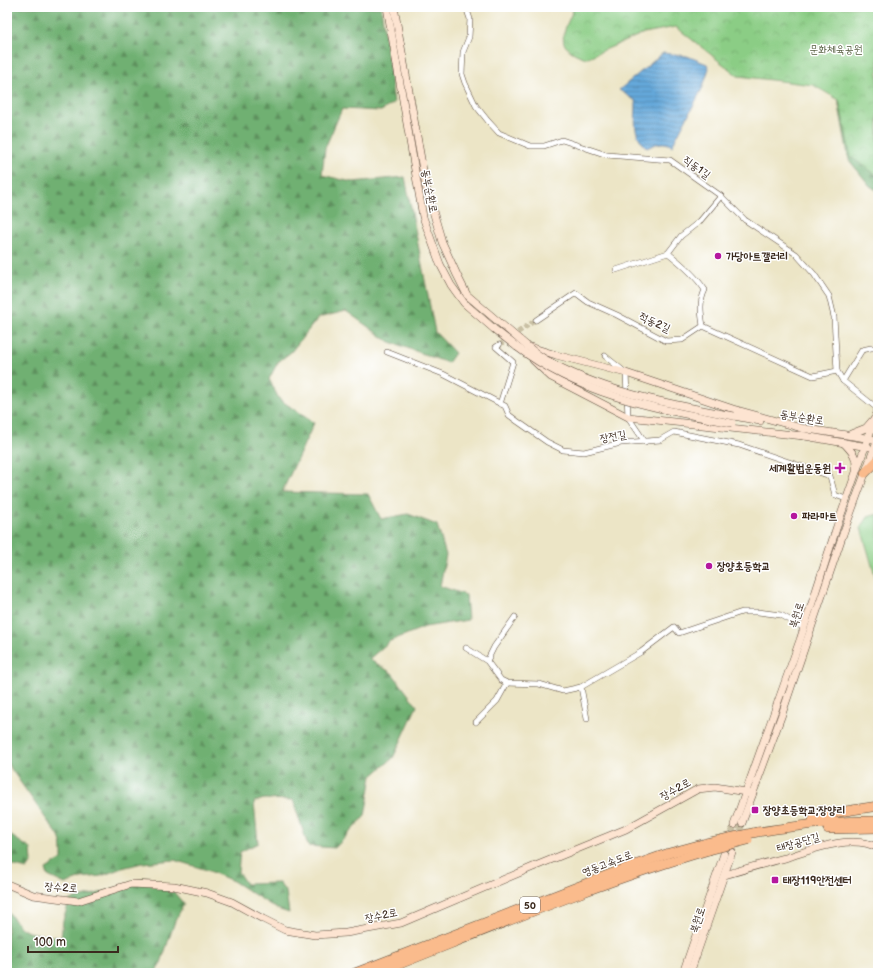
<svg xmlns="http://www.w3.org/2000/svg" width="885" height="980" font-family="'Balsamiq Sans','Poor Story',sans-serif">
	<style>
		.forest { fill: url(#forest-firs); stroke: #566d48 }
		.park { fill: url(#park-crowns); stroke: #637c52 }
		.pitch { fill: #8bcd85; stroke: #637c52 }
		.water { fill: url(#water-rules); stroke: #50697c }
		.lines { fill: none; stroke-linecap: round; stroke-linejoin: round }
		.street-tunnel { stroke: #c9c0a4; stroke-width: 5; stroke-dasharray: 5 2.5; stroke-linecap: butt }
		.secondary-tunnel { stroke: #c9c0a4; stroke-width: 7; stroke-dasharray: 7 3.5; stroke-linecap: butt }
		.street-casing { stroke: #564637; stroke-width: 6 }
		.secondary-casing { stroke: #564637; stroke-width: 8 }
		.highway-casing { stroke: #564637; stroke-width: 10 }
		.street { stroke: #fff; stroke-width: 5 }
		.secondary { stroke: #fde4d1; stroke-width: 7 }
		.highway { stroke: #fabb8c; stroke-width: 9 }
		.secondary-bridge-casing { stroke: #564637; stroke-width: 8; stroke-linecap: butt }
		.highway-bridge-casing { stroke: #564637; stroke-width: 10; stroke-linecap: butt }
		.secondary-bridge { stroke: #fde4d1; stroke-width: 7 }
		.highway-bridge { stroke: #fabb8c; stroke-width: 9 }
		.poi-dot { fill: #b5179e; stroke: #fff; stroke-width: 1.5 }
		.labels { text-anchor: middle; stroke-width: 3; stroke-linejoin: round; paint-order: stroke }
		.shield { fill: #fff; stroke: #766a62; stroke-width: 1 }
		.shield-label { font-size: 10px; font-weight: bold; fill: #3b2a1e }
		.park-label { font-size: 11px; fill: #535b3d; stroke: #fff }
		.street-label { font-size: 11px; fill: #3b2a1e; stroke: #fff }
		.poi-label { font-size: 11px; font-weight: bold; fill: #3b2a1e; stroke: #fff; text-anchor: start }
	</style>
	<defs>
		<pattern id="forest-firs" width="22" height="20" patternUnits="userSpaceOnUse"><rect width="22" height="20" fill="#70b072"/><path d="M5 1l3.5 6h-7zM16 11l3.5 6h-7z" fill="#5d8f5d"/></pattern>
		<pattern id="park-crowns" width="20" height="18" patternUnits="userSpaceOnUse"><rect width="20" height="18" fill="#8bcd85"/><path d="M2 6a3 3 0 1 1 6 0M12 15a3 3 0 1 1 6 0" fill="none" stroke="#79b072"/></pattern>
		<pattern id="water-rules" width="6" height="5" patternUnits="userSpaceOnUse"><rect width="6" height="5" fill="#65a8da"/><path d="M0 2.5h6" fill="none" stroke="#5489b0"/></pattern>
	</defs>
	<rect width="100%" height="100%" fill="#fff"/>
	<filter id="ink" filterUnits="userSpaceOnUse"><feTurbulence type="fractalNoise" baseFrequency=".025" numOctaves="2"/><feDisplacementMap in="SourceGraphic" scale="8" xChannelSelector="R" yChannelSelector="G"/><feConvolveMatrix kernelMatrix="1 2 1 2 8 2 1 2 1" color-interpolation-filters="sRGB"/></filter>
	<filter id="wash" filterUnits="userSpaceOnUse"><feTurbulence type="fractalNoise" baseFrequency=".012" numOctaves="4" result="noise"/><feDisplacementMap in="SourceGraphic" scale="16" xChannelSelector="R" yChannelSelector="G"/><feGaussianBlur stdDeviation="0.9" result="paint"/><feColorMatrix in="noise" values="0 0 0 0 0 0 0 0 0 0 0 0 0 0 0 0 0 1.4 0 .05"/><feComposite in="paint" operator="in"/></filter>
	<g filter="url(#wash)">
		<rect width="100%" height="100%" fill="#ece5c6"/>
		<g class="forest">
			<path d="M7,7H381L394,103L381,111L342,109L325,148L322,175L352,182L405,177L435,332L455,353L448,363L388,341L346,311L318,318L291,352L278,362L269,379L279,399L314,423L282,492L368,494L381,519L408,514L437,525L446,555L440,586L466,595L468,620L425,627L390,641L369,659L392,673L417,706L393,758L372,776L365,816L335,848L308,846L293,800L264,799L254,802L258,843L240,852L238,872L246,884L279,883L286,892L289,913L277,909L233,881L207,870L174,860L142,863L122,868L101,876L81,878L65,884L48,876L46,869L62,859C62,843 62,838 51,826L7,763V333L12,328L7,323Z"/>
			<polygon points="838,92 878,109 878,191 870,186 849,160 839,106"/>
			<polygon points="7,833 31,849 32,862 27,869 7,864"/>
			<polygon points="147,877 172,890 184,904 175,921 161,963 155,973 7,973 7,911 21,928 28,932 61,938 63,920 70,900 120,888"/>
		</g>
		<path class="park" d="M573,7H878V176L851,157L839,100L813,85L738,76L676,27L644,33L586,58C554,47 562,36 573,10Z"/>
		<polygon class="pitch" points="878,514 878,586 861,528 868,517"/>
		<path class="water" d="M663,53L687,56L707,64L709,68L703,87L672,146C664,140 655,144 647,148C631,132 636,122 636,101L619,90Z"/>
	</g>
	<g filter="url(#ink)">
		<g class="lines">
			<polyline class="street-tunnel" points="499,345 536,320"/>
			<g class="secondary-tunnel">
				<polyline points="736,840 742,823"/>
				<polyline points="728,842 734,825"/>
			</g>
			<g class="street-casing">
				<g id="street">
					<polyline points="466,7 470,19 469,37 463,52 462,74 465,83 476,106 488,121 499,133 530,146 544,146 562,140 607,155 670,160 721,196 745,220 796,254 814,274 829,296 834,317 837,371 843,381 878,409"/>
					<path d="M668,253C682,264 695,275 705,290C699,302 701,313 703,326"/>
					<polyline points="616,270 668,253 681,236 700,221 721,196"/>
					<polyline points="536,320 576,293 588,302 617,315 666,341 682,340 703,326 813,376 837,371"/>
					<polyline points="499,345 496,347 513,362 500,404"/>
					<polyline points="387,352 443,374 505,406 509,415 517,421 547,442 563,450 584,452 621,443 660,440 674,432 739,445 830,476 835,495 846,499"/>
					<polyline points="605,356 626,373 628,417 645,442"/>
					<polyline points="843,381 862,350 871,348 878,348"/>
					<polyline points="466,648 487,661 501,680 507,683 539,684 563,691 581,687 641,652 674,627 679,633 742,612 758,612 781,615 804,628"/>
					<polyline points="487,661 494,647 515,617"/>
					<polyline points="581,687 587,719"/>
					<polyline points="476,722 497,701 507,683"/>
				</g>
			</g>
			<g class="secondary-casing">
				<g id="secondary">
					<polyline points="387,7 423,217 440,264 451,285 464,303 494,329 517,347"/>
					<polyline points="394,7 426,187 442,242 457,275 467,295 521,341"/>
					<polyline points="527,346 556,355 626,373 733,409 805,429"/>
					<polyline points="533,360 551,377 628,417 804,436"/>
					<polyline points="734,416 760,421"/>
					<polyline points="801,428 872,439"/>
					<polyline points="851,434 866,428 872,421"/>
					<polyline points="799,435 868,447"/>
					<path d="M844,443C851,451 857,456 856,467"/>
					<polyline points="742,823 782,714 843,534 878,438"/>
					<polyline points="734,825 800,640 837,526 878,410"/>
					<path d="M725,875C745,869 765,863 785,858C811,850 852,833 878,848"/>
					<polyline points="7,884 33,895 78,901 131,884 174,886 207,893 232,902 263,919 285,930 315,935 346,933 401,923 533,867 626,829 698,789 715,787 746,792 752,795"/>
					<polyline points="683,973 724,854"/>
					<polyline points="690,973 732,852"/>
				</g>
			</g>
			<g class="highway-casing">
				<g id="highway">
					<polyline points="865,473 878,460"/>
					<polyline points="813,820 839,812 878,806"/>
					<polyline points="828,829 878,828"/>
					<path d="M757,832C797,826 837,820 878,821"/>
					<polyline points="355,973 621,870 669,853 706,843"/>
					<path d="M377,973C487,930 596,883 709,850"/>
				</g>
			</g>
			<use href="#street" class="street"/>
			<use href="#secondary" class="secondary"/>
			<use href="#highway" class="highway"/>
			<g class="secondary-bridge-casing">
				<g id="secondary-bridge">
					<path d="M521,341C528,347 535,353 543,358C600,392 669,404 734,416"/>
					<path d="M517,347C582,396 654,408 732,423"/>
				</g>
			</g>
			<g class="highway-bridge-casing">
				<g id="highway-bridge">
					<polyline points="706,843 757,832"/>
					<polyline points="709,850 748,840"/>
				</g>
			</g>
			<use href="#secondary-bridge" class="secondary-bridge"/>
			<use href="#highway-bridge" class="highway-bridge"/>
		</g>
	</g>
	<g class="poi-dot">
		<circle cx="718" cy="256" r="4"/>
		<path d="M838 462h4v4h4v4h-4v4h-4v-4h-4v-4h4z"/>
		<circle cx="794" cy="516" r="4"/>
		<circle cx="709" cy="566" r="4"/>
		<rect x="751" y="806" width="8" height="8" rx="2"/>
		<rect x="771" y="876" width="8" height="8" rx="2"/>
	</g>
	<g class="labels">
		<rect class="shield" x="520" y="897" width="20" height="16" rx="3"/>
		<g class="shield-label">
			<text x="530" y="909">50</text>
		</g>
		<g class="park-label">
			<text x="836" y="53">문화체육공원</text>
		</g>
		<g class="street-label">
			<text transform="translate(697 167) rotate(36)" y="4">직동1길</text>
			<text transform="translate(430 191) rotate(79)" y="4">동부순환로</text>
			<text transform="translate(655 322) rotate(25)" y="4">적동2길</text>
			<text transform="translate(802 417) rotate(9)" y="4">동부순환로</text>
			<text transform="translate(613 436) rotate(-10)" y="4">장전길</text>
			<text transform="translate(796 615) rotate(-72)" y="4">북원로</text>
			<text transform="translate(675 789) rotate(-29)" y="4">장수2로</text>
			<text transform="translate(798 842) rotate(-16)" y="4">태장공단길</text>
			<text transform="translate(607 863) rotate(-21)" y="4">영동고속도로</text>
			<text transform="translate(61 887) rotate(4)" y="4">장수2로</text>
			<text transform="translate(381 915) rotate(-12)" y="4">장수2로</text>
			<text transform="translate(697 920) rotate(-71)" y="4">북원로</text>
		</g>
		<g class="poi-label">
			<text x="726" y="260">가당아트갤러리</text>
			<text x="831" y="472" text-anchor="end">세계활법운동원</text>
			<text x="802" y="520">파라마트</text>
			<text x="717" y="570">장양초등학교</text>
			<text x="763" y="814">장양초등학교;장양리</text>
			<text x="783" y="884">태장119안전센터</text>
		</g>
	</g>
	<rect width="885" height="980" fill="none" stroke="#fff" stroke-width="24"/>
	<path d="M28 946v6h90v-6" fill="none" stroke="#3b2a1e" stroke-width="2"/>
	<text x="34" y="946" font-size="12" fill="#3b2a1e" stroke="#ffffff" stroke-width="3" paint-order="stroke">100 m</text>
</svg>
